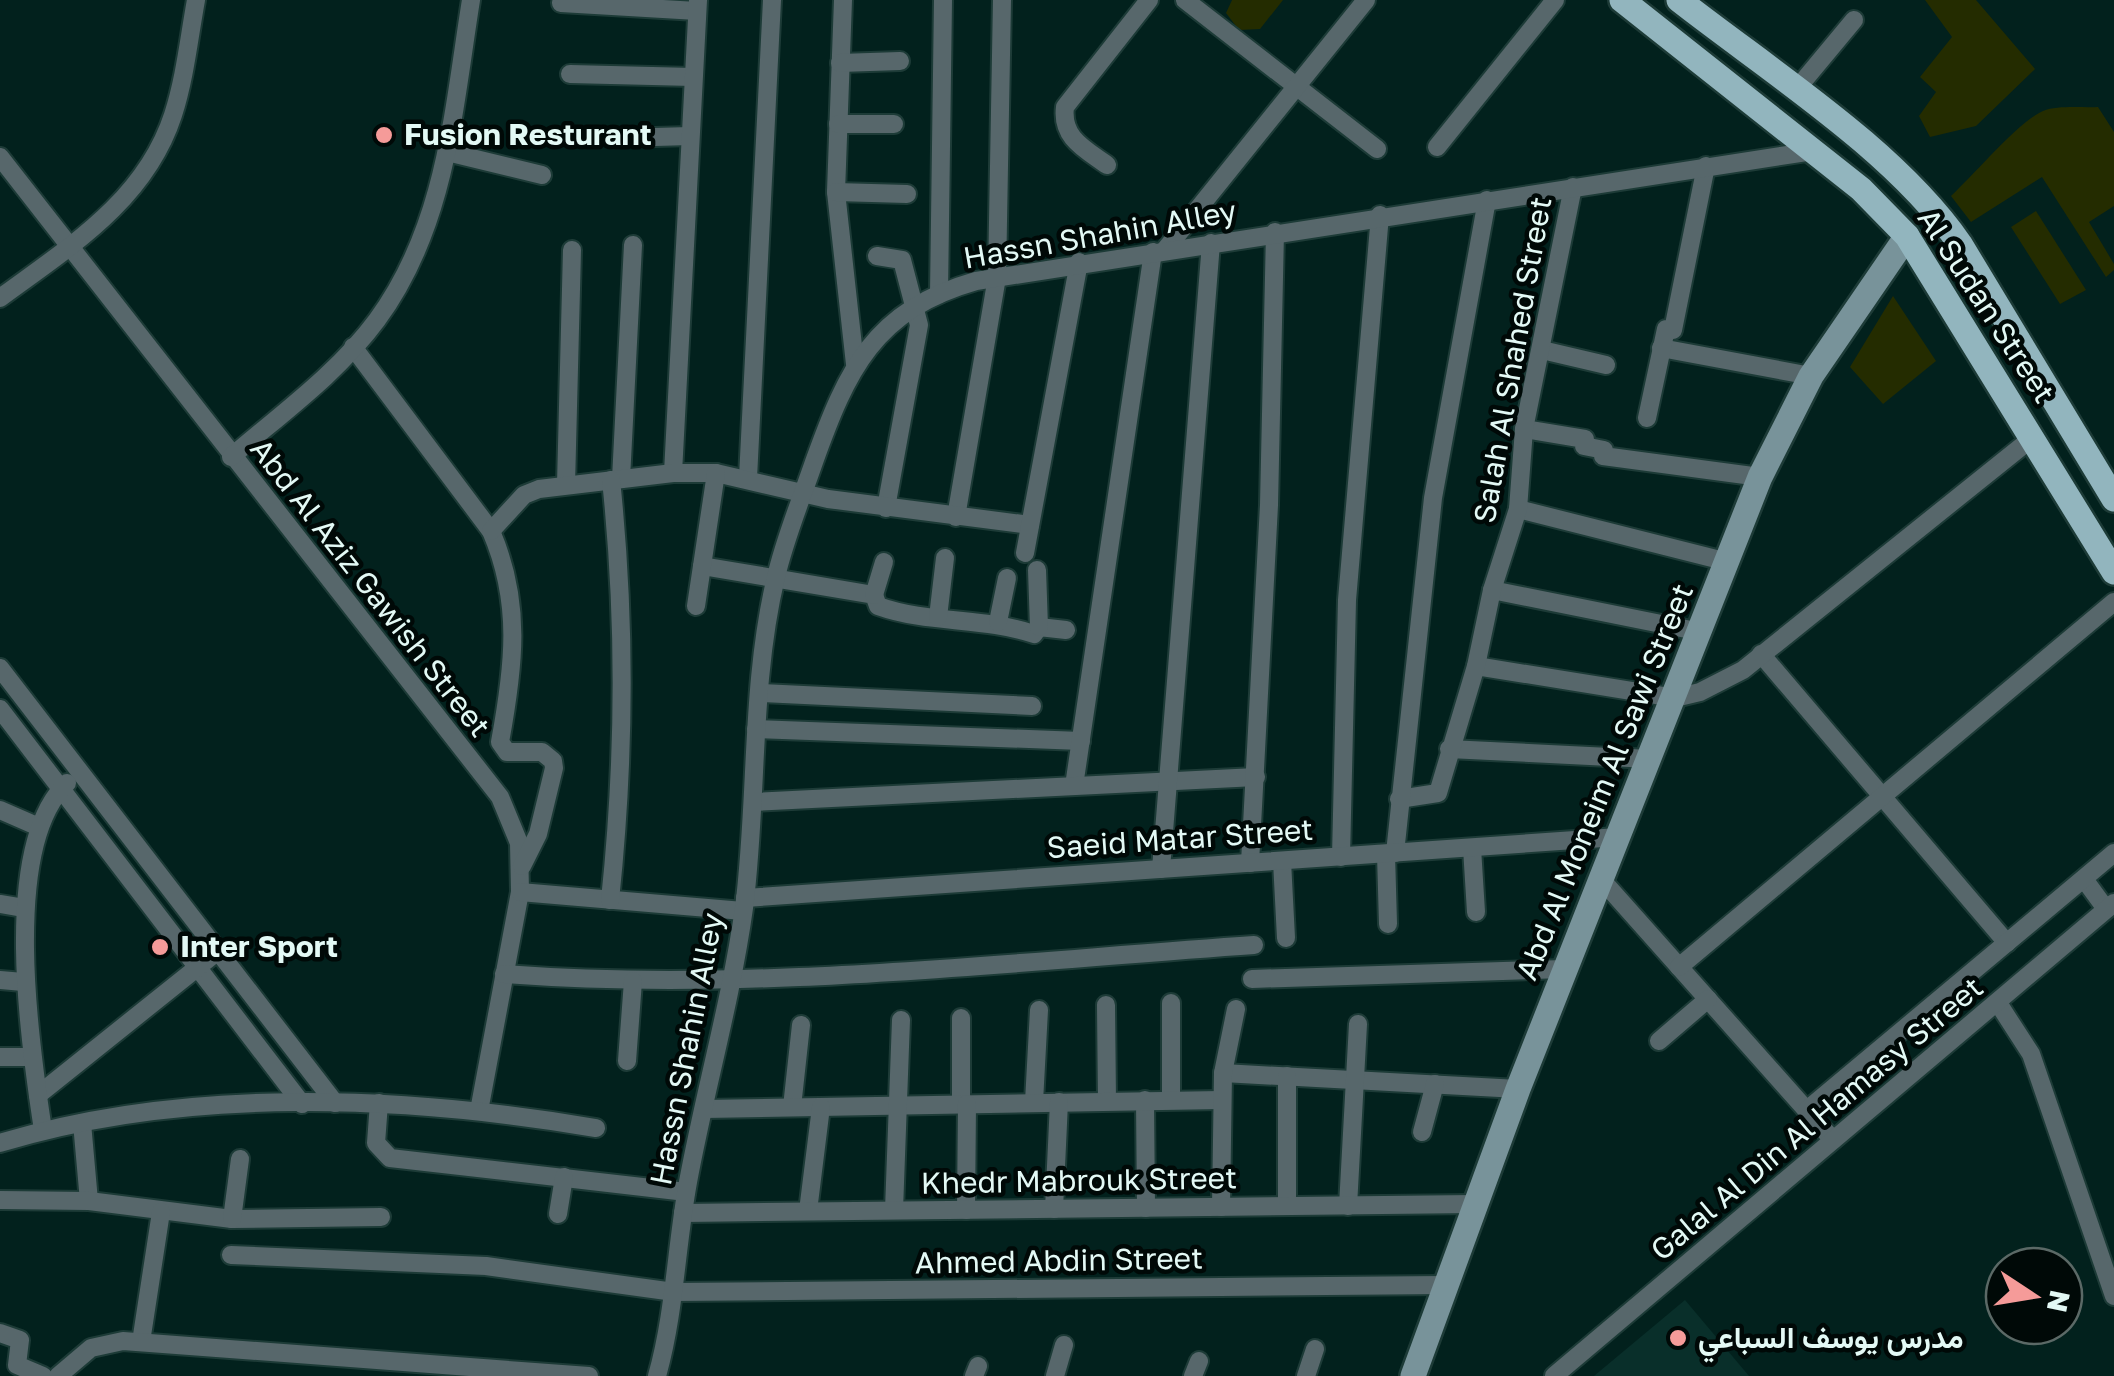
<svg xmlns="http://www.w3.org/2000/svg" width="2114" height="1376" font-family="'Golos Text',Vazirmatn,sans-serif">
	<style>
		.built { fill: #092f2a }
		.green { fill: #242c00 }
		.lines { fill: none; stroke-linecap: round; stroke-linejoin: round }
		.street-casing { stroke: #1d3b37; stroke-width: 22 }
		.secondary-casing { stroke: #1d3b37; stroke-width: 30 }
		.primary-casing { stroke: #1d3b37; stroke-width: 30 }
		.street { stroke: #57676b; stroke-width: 18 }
		.secondary { stroke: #78939a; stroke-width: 25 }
		.primary { stroke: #92b5be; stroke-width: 25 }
		.poi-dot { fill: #f59b99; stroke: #000907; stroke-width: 4 }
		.labels { text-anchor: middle; stroke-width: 9; stroke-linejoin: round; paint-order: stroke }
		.poi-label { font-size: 30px; font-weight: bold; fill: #e3f9f5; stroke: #000907; text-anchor: start }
		.street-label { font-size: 30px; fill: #e3f9f5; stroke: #000907 }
	</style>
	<rect width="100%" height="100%" fill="#02211d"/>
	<polygon class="built" points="1685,1300 1749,1376 1594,1376"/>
	<g class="green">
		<polygon points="1232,0 1283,0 1260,29 1239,30 1226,13"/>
		<polygon points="1925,0 1976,0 2035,69 1976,126 1930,137 1919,116 1936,92 1920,77 1952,37"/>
		<path d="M2098,107L2114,132V206L2089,222L2114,264V270L2106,277L2042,177L1971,222L1951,196C1974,175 2019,121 2043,111C2058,105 2082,108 2098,107Z"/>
		<polygon points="2036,211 2086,290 2060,304 2011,227"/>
		<polygon points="1893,296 1936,361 1883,404 1850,367"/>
	</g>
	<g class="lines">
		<g class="street-casing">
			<g id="street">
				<polyline points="843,0 836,192 855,364"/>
				<polyline points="1185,0 1377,149"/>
				<polyline points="561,3 697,11"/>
				<polyline points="840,63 900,61"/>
				<polyline points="570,74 693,77"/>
				<polyline points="1795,91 1854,20"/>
				<polyline points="838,124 894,124"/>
				<polyline points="655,137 690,136"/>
				<polyline points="1437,147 1555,0"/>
				<polyline points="447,152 542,175"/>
				<polyline points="0,157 500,797 519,843 520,892 479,1111"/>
				<path d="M1107,165C1085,149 1061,138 1065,107L1149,0"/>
				<polyline points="836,192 907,194"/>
				<polyline points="1165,250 1366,0"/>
				<polyline points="877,256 902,260 919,325 886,508"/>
				<polyline points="939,294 943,0"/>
				<path d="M0,298C69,247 145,201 173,115C185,78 189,38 196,0"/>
				<path d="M353,347L491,531C522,603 514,666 500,742L507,752H542L553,761L554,768L538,834L522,866"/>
				<polyline points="1661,348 1811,376"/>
				<polyline points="1542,350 1606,365"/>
				<polyline points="1647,418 1666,329 1673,330 1706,166"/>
				<polyline points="1524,429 1585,439 1584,446 1604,450 1603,456 1760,477"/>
				<path d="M231,457C281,414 338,373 377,320C446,226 453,112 471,0"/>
				<polyline points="673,473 698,0"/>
				<polyline points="748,478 772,0"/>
				<polyline points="621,479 633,245"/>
				<polyline points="566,485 572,250"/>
				<polyline points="1518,509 1728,562"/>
				<polyline points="956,517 997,277 1002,0"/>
				<polyline points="491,531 524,495 539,489 673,473 716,473 828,499 1030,525"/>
				<polyline points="1025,553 1079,262"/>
				<path d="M702,566L874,595L878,606C928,624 983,617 1034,634L1039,627L1066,630"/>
				<polyline points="1037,570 1039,627"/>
				<polyline points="1492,590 1701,632"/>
				<polyline points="874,595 884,562"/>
				<polyline points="696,606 716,473"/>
				<polyline points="938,617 945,558"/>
				<polyline points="998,622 1007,578"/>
				<polyline points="1761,654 2007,943"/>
				<polyline points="1476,666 1675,698 1700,692 1743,670 2032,438"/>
				<polyline points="0,668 335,1103"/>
				<polyline points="760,693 1032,706"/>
				<polyline points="0,709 302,1104"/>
				<polyline points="756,729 1081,741"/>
				<polyline points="1449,749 1650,759"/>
				<polyline points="1074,786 1153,252"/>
				<polyline points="1399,799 1438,793 1476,666 1492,590 1518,509 1524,429 1573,187"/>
				<polyline points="753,802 1256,777"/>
				<polyline points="0,810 39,827"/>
				<polyline points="1472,848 1476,912"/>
				<polyline points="1395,853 1433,498 1487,200"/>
				<polyline points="1386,854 1388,924"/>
				<polyline points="1341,857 1347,600 1380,215"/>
				<polyline points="1282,861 1286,938"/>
				<polyline points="1250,863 1269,505 1275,232"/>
				<polyline points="1161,869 1211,243"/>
				<polyline points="1601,879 1833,1140"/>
				<polyline points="2084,879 2106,909"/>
				<polyline points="520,892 743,911"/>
				<polyline points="745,898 1618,837"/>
				<path d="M610,900C625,759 626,621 611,480"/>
				<polyline points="0,904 24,908"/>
				<polyline points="1679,967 2114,602"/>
				<path d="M504,974C751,993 1007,962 1254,945"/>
				<polyline points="1252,979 1564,969"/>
				<polyline points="0,980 23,982"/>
				<polyline points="1171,1003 1171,1100"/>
				<polyline points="1998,1003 2031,1054 2114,1296"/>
				<polyline points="1106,1005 1107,1101"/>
				<polyline points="1659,1041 1708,999"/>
				<polyline points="0,1057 30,1057"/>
				<polyline points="627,1061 633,981"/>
				<polyline points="1223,1073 1518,1089"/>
				<polyline points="1287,1076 1287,1206"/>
				<polyline points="38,1095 218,951"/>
				<polyline points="1145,1100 1146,1208"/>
				<polyline points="1034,1102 1039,1010"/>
				<polyline points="379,1103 376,1143 390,1158 686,1192"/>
				<polyline points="961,1104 961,1018"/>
				<polyline points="792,1107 801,1025"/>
				<polyline points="704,1109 1221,1100"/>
				<polyline points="1807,1110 2114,853"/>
				<polyline points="82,1123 89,1201"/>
				<path d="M43,1130C30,1046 0,846 67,783"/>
				<polyline points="1422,1132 1435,1084"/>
				<path d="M0,1143C187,1086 406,1096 596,1128"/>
				<polyline points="0,1200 89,1201 232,1219 381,1217"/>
				<polyline points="1348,1206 1358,1024"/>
				<polyline points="1221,1207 1223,1073 1236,1009"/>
				<polyline points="1054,1209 1059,1102"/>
				<polyline points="894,1210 901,1020"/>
				<polyline points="966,1210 967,1104"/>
				<polyline points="808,1211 821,1107"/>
				<polyline points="683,1213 1474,1204"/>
				<polyline points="558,1214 564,1177"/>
				<polyline points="232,1219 240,1159"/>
				<polyline points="231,1255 486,1266 674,1292 1444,1285"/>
				<polyline points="0,1333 20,1340 17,1365 43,1376"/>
				<polyline points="141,1342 161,1212"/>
				<polyline points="58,1376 91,1348 123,1341 589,1376"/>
				<path d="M657,1376C675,1312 676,1247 688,1182C705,1090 731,1001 744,908C758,799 750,685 776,577C785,538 801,500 814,462C847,370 874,310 976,281L1813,151"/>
				<polyline points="974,1376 978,1366"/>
				<polyline points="1055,1376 1064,1345"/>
				<polyline points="1193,1376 1199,1361"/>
				<polyline points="1306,1376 1315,1349"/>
				<polyline points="1554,1376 2114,903"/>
			</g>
		</g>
		<g class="secondary-casing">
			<polyline id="secondary" points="1413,1376 1518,1089 1760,477 1811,376 1907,236"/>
		</g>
		<g class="primary-casing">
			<g id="primary">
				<polyline points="1622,0 1861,189 1907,236 2114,572"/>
				<path d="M1679,0C1771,72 1895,150 1960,244L2114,499"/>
			</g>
		</g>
		<use href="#street" class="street"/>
		<use href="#secondary" class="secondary"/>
		<use href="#primary" class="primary"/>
	</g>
	<g class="poi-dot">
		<circle cx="384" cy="135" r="10"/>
		<circle cx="160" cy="947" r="10"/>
		<circle cx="1678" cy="1338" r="10"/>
	</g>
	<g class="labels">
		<g class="poi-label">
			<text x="404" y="145">Fusion Resturant</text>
			<text x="180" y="957">Inter Sport</text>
			<text x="1698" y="1348">مدرس يوسف السباعي</text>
		</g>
		<g class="street-label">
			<text transform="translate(1100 235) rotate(-10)" y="10">Hassn Shahin Alley</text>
			<text transform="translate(1986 306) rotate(57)" y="10">Al Sudan Street</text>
			<text transform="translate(1513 360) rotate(-80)" y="10">Salah Al Shahed Street</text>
			<text transform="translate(370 588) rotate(52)" y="10">Abd Al Aziz Gawish Street</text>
			<text transform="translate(1605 782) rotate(-68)" y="10">Abd Al Moneim Al Sawi Street</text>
			<text transform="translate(1180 839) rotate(-4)" y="10">Saeid Matar Street</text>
			<text transform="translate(687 1049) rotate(-79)" y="10">Hassn Shahin Alley</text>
			<text transform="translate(1817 1119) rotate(-40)" y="10">Galal Al Din Al Hamasy Street</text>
			<text transform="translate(1079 1181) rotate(-1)" y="10">Khedr Mabrouk Street</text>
			<text transform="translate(1059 1261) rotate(-1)" y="10">Ahmed Abdin Street</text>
		</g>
	</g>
	<g transform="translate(2034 1296) rotate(102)"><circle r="48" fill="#000907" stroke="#5b6966" stroke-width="2.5"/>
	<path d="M0-8L18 38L0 25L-18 38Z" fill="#f59b99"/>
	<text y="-15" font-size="28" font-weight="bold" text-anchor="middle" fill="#e3f9f5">N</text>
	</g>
</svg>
